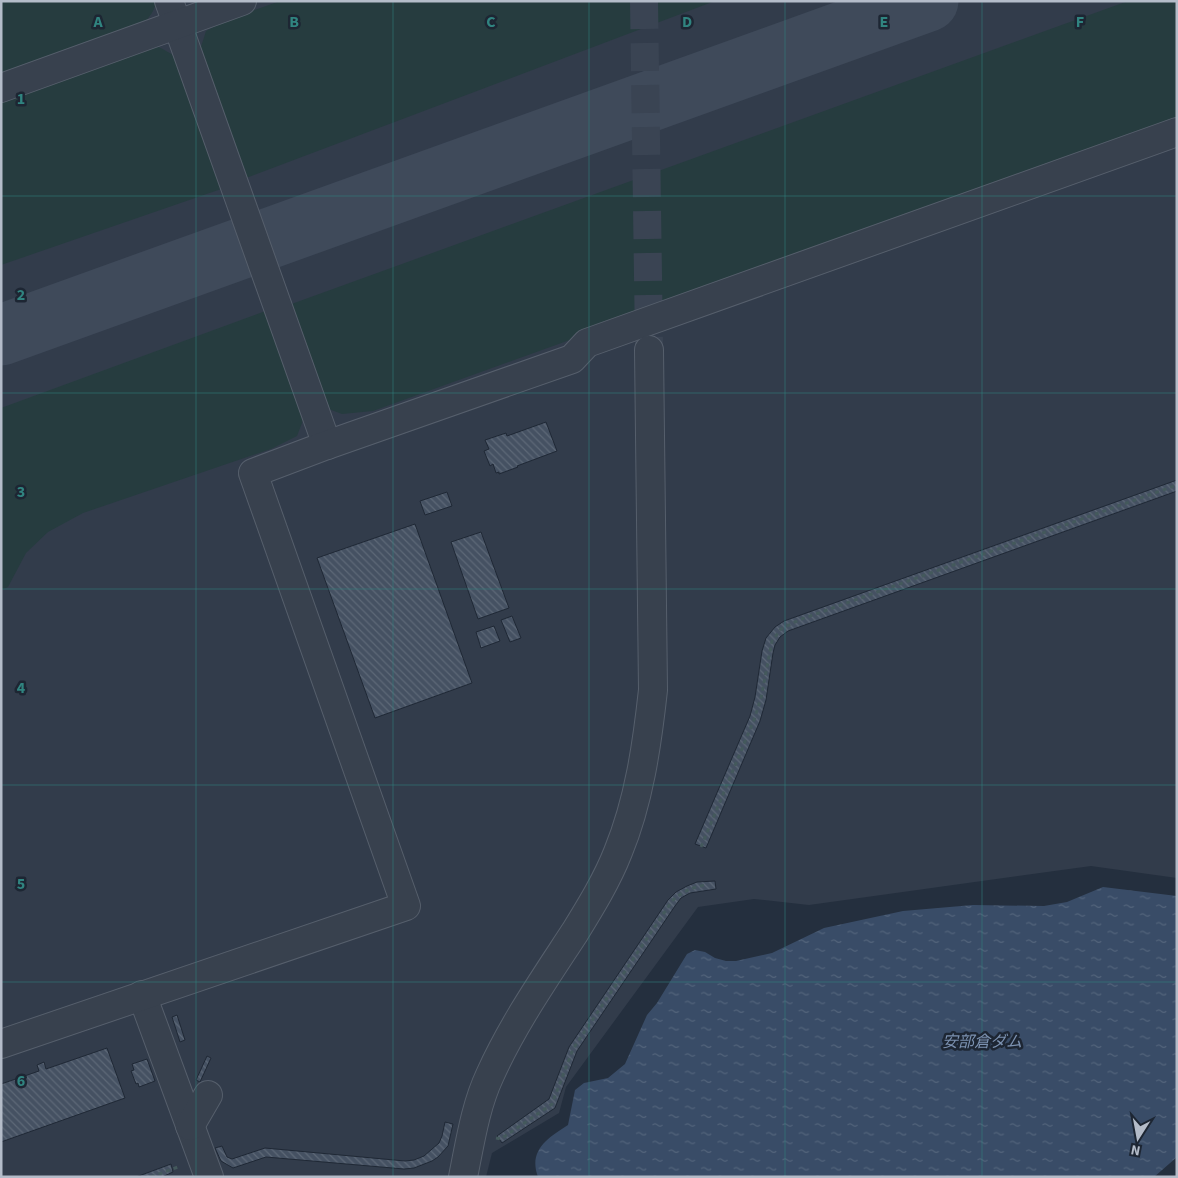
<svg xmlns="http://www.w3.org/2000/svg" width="1178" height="1178" font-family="'Source Sans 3','Noto Sans JP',sans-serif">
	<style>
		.airport { fill: #323c4b }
		.grass { fill: #263c3f }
		.water { fill: url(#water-ripples) }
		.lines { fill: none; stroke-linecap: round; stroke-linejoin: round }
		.taxiway { stroke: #3f4a5a; stroke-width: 61 }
		.building { fill: url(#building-back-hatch); stroke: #1f2835 }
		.minor-tunnel { stroke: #3a4453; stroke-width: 28; stroke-dasharray: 28 14; stroke-linecap: butt }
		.minor-casing { stroke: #565f6c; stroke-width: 30 }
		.path { stroke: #44595c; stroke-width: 3; stroke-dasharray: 4 4; stroke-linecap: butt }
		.minor { stroke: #38414e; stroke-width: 28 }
		.grid { fill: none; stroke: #308480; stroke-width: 1; stroke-opacity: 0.55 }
		.labels { text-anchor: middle; stroke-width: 5; stroke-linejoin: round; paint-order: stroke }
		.water-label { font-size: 16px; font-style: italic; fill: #7c92b1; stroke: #1d2633 }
		.grid-label { font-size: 16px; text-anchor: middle; font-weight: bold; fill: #308480; stroke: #1d2633; stroke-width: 5; stroke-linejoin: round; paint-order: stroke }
	</style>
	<defs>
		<pattern id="water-ripples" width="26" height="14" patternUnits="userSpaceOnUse" patternTransform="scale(1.25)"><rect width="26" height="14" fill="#394c67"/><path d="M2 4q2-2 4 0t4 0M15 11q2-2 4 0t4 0" fill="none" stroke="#53647b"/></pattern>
		<pattern id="building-back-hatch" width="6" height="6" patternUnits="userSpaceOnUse" patternTransform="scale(1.25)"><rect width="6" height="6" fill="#455162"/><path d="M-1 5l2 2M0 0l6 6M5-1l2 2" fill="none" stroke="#5d6877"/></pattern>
	</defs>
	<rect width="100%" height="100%" fill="#242f3e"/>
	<polygon class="airport" points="1,1 1177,1 1177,878 1091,866 809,905 754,899 698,907 566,1087 559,1113 492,1153 486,1177 1,1177"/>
	<g class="grass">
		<path d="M1,1H156C154,17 141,25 130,34L1,79Z"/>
		<polygon points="280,1 715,1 241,180 200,50 206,31 227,20"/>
		<polygon points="1128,1 1177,1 1177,121 373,411 342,414 326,408 286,306"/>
		<polygon points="159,47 175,56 227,187 1,265 1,98 140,48"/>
		<polygon points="271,309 306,404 302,423 297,436 271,449 83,513 48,532 26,553 8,587 1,590 1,408"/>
	</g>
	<path class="water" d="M1103,887L1177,896V1157L1154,1177H538C528,1150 548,1138 568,1125L575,1090L584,1083L608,1078L625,1064L647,1015L657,1003L687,954L695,950L705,952L715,958L726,961H736L772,953L824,928L903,911L973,905L1044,906L1067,902Z"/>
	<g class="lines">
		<polyline class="taxiway" points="1,335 928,1"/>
	</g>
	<g class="building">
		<polygon points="546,422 557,451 517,466 518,467 499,474 499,472 496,473 493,464 490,466 484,451 489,449 485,440 506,433 507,436"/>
		<polygon points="1177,480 1177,491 788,631 780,637 775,645 773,653 766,700 760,721 706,848 695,844 750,716 755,697 762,651 766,638 775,627 784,621"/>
		<polygon points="447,492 452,506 425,515 420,501"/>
		<polygon points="415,524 472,683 375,718 317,558"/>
		<polygon points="481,532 509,608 478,619 451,542"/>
		<polygon points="512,616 521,638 510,642 501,620"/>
		<polygon points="494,626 500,641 481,648 476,632"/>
		<polygon points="715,881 716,889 690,893 681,898 675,906 577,1051 555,1108 502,1143 497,1136 549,1099 569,1047 668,900 676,892 687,886 697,882"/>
		<polygon points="177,1015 185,1040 180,1042 172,1017"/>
		<polygon points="107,1048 125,1098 1,1142 1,1084 39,1071 37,1065 44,1062 46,1069"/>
		<polygon points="207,1056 211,1058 200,1082 196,1080"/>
		<polygon points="147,1059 155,1081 139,1087 138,1083 136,1084 131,1071 134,1070 132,1064"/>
		<polygon points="445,1122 453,1124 448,1146 438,1157 432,1161 414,1168 404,1169 266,1157 233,1168 221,1161 215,1148 222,1146 227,1157 232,1159 265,1148 405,1161 414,1160 424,1156 439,1143 442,1136"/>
		<polygon points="171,1164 173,1172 162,1177 136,1177"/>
	</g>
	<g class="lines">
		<polyline class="minor-tunnel" points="644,1 649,344"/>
		<g class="minor-casing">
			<g id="minor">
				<polyline points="169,1 327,445"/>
				<polyline points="1,88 242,1"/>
				<polyline points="142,995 209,1177"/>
				<polyline points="1,1044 406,906 253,473 327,445 572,359 587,343 1177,132"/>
				<polyline points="190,1126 208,1095"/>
				<path d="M463,1177C470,1143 475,1107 490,1075C513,1024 545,978 575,932C591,906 607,880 618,852C639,801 647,745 653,690L649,350"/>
			</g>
		</g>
		<g class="path">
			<polyline points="701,847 754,720 761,698 772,641 781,629 799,620 1177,485"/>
			<path d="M496,1138L501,1139L552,1104L573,1049L672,901C682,892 692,887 706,885"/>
			<polyline points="151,1177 178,1167"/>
		</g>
		<use href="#minor" class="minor"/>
	</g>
	<path class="grid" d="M196,1V1177M393,1V1177M589,1V1177M785,1V1177M982,1V1177M1,196H1177M1,393H1177M1,589H1177M1,785H1177M1,982H1177"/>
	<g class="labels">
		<g class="water-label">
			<text x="982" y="1047">安部倉ダム</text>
		</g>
	</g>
	<g class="grid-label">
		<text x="98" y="27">A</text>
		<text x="294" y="27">B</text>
		<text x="491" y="27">C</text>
		<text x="687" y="27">D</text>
		<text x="884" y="27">E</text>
		<text x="1080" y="27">F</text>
		<text x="21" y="104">1</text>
		<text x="21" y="300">2</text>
		<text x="21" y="497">3</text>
		<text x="21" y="693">4</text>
		<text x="21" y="889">5</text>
		<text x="21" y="1086">6</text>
	</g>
	<rect width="1178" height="1178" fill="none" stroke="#b4bcc9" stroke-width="5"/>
	<g transform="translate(1138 1138) rotate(191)" stroke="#1d2633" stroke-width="4" paint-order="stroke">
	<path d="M0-4L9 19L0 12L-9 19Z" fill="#b4bcc9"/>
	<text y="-8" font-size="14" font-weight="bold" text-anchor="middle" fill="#b4bcc9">N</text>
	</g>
</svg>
